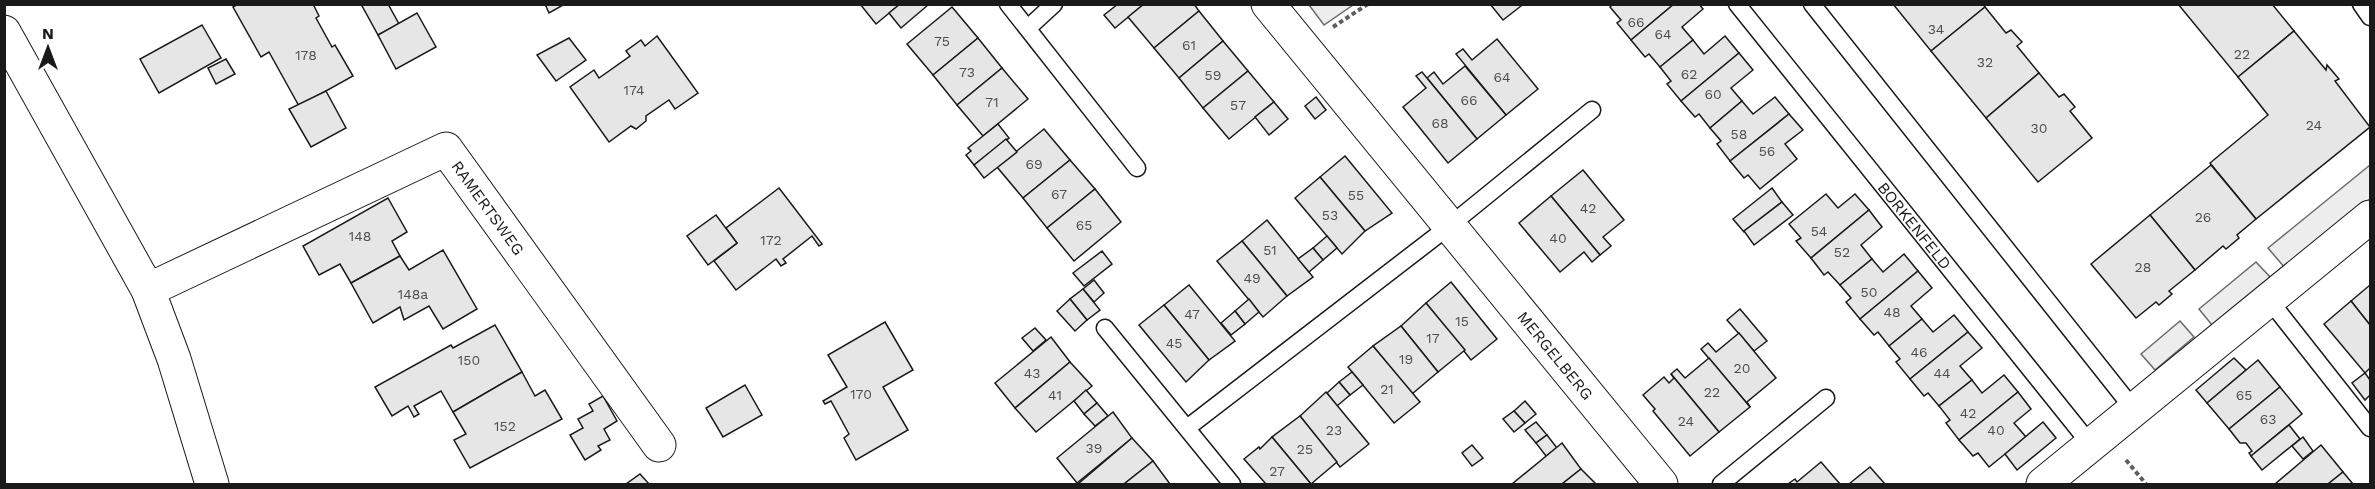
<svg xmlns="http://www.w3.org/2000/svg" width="2375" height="489" font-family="'Work Sans',sans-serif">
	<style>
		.built { fill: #ededed; stroke: #6a6a6a; stroke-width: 1.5 }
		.building { fill: #e6e6e6; stroke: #1a1a1a; stroke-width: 1.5 }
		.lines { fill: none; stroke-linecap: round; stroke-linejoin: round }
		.lane-casing { stroke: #1a1a1a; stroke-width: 19 }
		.street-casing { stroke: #1a1a1a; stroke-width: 35 }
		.path { stroke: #5f5f5f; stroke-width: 4; stroke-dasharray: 4.5 3; stroke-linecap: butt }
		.lane { stroke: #fff; stroke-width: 16 }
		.street { stroke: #fff; stroke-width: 33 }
		.labels { text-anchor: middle; stroke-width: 4.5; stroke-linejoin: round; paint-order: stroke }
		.number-label { font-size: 14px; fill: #4d4d4d }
		.street-label { font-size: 16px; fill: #1a1a1a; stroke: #fff }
	</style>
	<rect width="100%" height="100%" fill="#fff"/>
	<g class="built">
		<polygon points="1309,5 1353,5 1324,25"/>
		<polygon points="2370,165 2370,199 2285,268 2268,248"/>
		<polygon points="2256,262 2271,278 2212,325 2199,309"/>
		<polygon points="2180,321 2194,337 2155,370 2141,354"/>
	</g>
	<g class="building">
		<polygon points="238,4 313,4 319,16 316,18 332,47 335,45 353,76 299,106 269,52 261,57 233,7"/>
		<polygon points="361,4 388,4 399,24 378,35"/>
		<polygon points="545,4 565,4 549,13"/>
		<polygon points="860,4 900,4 876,24"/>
		<polygon points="900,4 928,4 928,5 901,28 889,13"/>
		<polygon points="1118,4 1144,4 1115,28 1104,15"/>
		<polygon points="1144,4 1194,4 1199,11 1154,48 1128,17"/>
		<polygon points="1490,4 1519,4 1521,6 1503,20"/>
		<polygon points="1613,4 1674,4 1631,40 1617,23 1621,20 1610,7"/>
		<polygon points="1674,4 1699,4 1703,9 1682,27 1693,40 1660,67 1649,54 1645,57 1631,40"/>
		<polygon points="1893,4 1983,4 1985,7 1931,51"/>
		<polygon points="2178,4 2272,4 2294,31 2238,77"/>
		<polygon points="952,7 978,38 933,75 907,44"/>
		<polygon points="1985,7 2006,33 2011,30 2022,42 2017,46 2039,73 1986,118 1931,51"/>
		<polygon points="1199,11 1223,41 1179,78 1154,48"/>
		<polygon points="417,13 436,47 396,69 378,35"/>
		<polygon points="202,25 221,58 159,93 140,59"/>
		<polygon points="2294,31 2326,70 2327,65 2339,79 2335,81 2370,127 2256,219 2210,163 2268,115 2238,77"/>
		<polygon points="657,36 698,93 675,109 669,100 646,116 646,121 636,129 631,126 609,142 570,87 594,70 599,78 630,56 626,51 641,40 645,46"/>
		<polygon points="1725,36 1739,53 1681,101 1667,84 1671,81 1660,67 1693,40 1704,54"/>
		<polygon points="569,38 586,60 556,81 537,55"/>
		<polygon points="978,38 1002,68 957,105 933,75"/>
		<polygon points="1497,39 1538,89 1506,115 1456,54 1463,49 1472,60"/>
		<polygon points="1223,41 1248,71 1203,108 1179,78"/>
		<polygon points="1739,53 1753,70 1731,88 1742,101 1710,128 1699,114 1695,117 1681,101"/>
		<polygon points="226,59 235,74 216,84 208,68"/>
		<polygon points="1465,66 1506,115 1477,139 1427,78 1434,72 1443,84"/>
		<polygon points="1002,68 1028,99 983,136 957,105"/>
		<polygon points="1248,71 1274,102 1229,139 1203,108"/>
		<polygon points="1422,72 1477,139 1448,163 1403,107 1426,88 1416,76"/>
		<polygon points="2039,73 2059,97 2064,94 2075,107 2070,111 2092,138 2038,182 1986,118"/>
		<polygon points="326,91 346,128 311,147 289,109"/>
		<polygon points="1316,97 1326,110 1315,119 1305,106"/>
		<polygon points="1775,97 1789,114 1730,161 1717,144 1721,141 1710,128 1742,101 1753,114"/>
		<polygon points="1274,102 1288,119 1269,135 1255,117"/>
		<polygon points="1789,114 1803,130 1785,144 1797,159 1760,189 1748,175 1744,178 1730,161"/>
		<polygon points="998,124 1009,138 974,165 966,155 971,151 968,148"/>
		<polygon points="1044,129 1070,160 1023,198 997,167"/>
		<polygon points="1006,139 1017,152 984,178 974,165"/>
		<polygon points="1345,156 1392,213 1365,231 1320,177"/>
		<polygon points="1070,160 1095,189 1047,228 1023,198"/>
		<polygon points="2211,165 2256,219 2237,235 2239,238 2226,249 2223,246 2195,270 2150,215"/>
		<polygon points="1583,170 1624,220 1603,237 1611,246 1600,255 1551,196"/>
		<polygon points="1320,177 1365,231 1342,254 1295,198"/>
		<polygon points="779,188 822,244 819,246 812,236 783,259 786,263 781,266 776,259 736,290 714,261 737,243 726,228"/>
		<polygon points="1772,188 1782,202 1744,232 1733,219"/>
		<polygon points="1095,189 1121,222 1074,261 1047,228"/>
		<polygon points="1826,194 1838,208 1855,194 1869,210 1811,258 1796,241 1801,238 1789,224"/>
		<polygon points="1551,196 1600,255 1592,262 1584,252 1560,272 1519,223"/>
		<polygon points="388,198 407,232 392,241 400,256 351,283 340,264 319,275 303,246"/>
		<polygon points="1782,202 1793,215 1754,245 1744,231"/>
		<polygon points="1869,210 1882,227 1861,245 1872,259 1840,285 1828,272 1824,275 1811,258"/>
		<polygon points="716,215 737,243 708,265 687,236"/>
		<polygon points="2150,215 2195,270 2169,291 2172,294 2159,305 2156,302 2136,318 2091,264"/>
		<polygon points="1267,220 1313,277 1287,296 1242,241"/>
		<polygon points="1327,236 1337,248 1323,260 1313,248"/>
		<polygon points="1242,241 1287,296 1263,317 1217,261"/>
		<polygon points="1313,248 1323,260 1309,272 1298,259"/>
		<polygon points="443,250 477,309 443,329 429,306 404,320 400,307 373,323 351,283 400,256 409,270"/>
		<polygon points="1102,251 1112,264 1084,286 1073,273"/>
		<polygon points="1904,254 1918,271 1860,319 1846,302 1851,298 1840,285 1872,259 1883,272"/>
		<polygon points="1918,271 1932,288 1911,306 1922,319 1889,346 1878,332 1874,335 1860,319"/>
		<polygon points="1094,280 1104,293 1094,302 1083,289"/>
		<polygon points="1451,282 1497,339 1471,360 1426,303"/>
		<polygon points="1189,285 1235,341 1209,360 1164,305"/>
		<polygon points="2370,285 2370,325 2351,301"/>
		<polygon points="1083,289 1100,310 1087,320 1070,299"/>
		<polygon points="1070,299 1087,320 1075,331 1057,311"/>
		<polygon points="1249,299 1259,312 1245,324 1235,311"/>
		<polygon points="2351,301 2370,325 2370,368 2365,373 2324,324"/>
		<polygon points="1426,303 1465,350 1438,372 1401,326"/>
		<polygon points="1164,305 1209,360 1186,382 1139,325"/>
		<polygon points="1740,309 1767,341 1754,351 1727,320"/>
		<polygon points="1235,311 1245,324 1231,335 1221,323"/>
		<polygon points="1954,315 1968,332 1910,379 1896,362 1900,359 1889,346 1922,319 1933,332"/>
		<polygon points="885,322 913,370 883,387 908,430 856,460 844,438 849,434 831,401 825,404 823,401 847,387 828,355"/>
		<polygon points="495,325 522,372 453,412 441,391 414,406 419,414 414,417 408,406 392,416 375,387 451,345 453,348"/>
		<polygon points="1401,326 1438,372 1412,394 1373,346"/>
		<polygon points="1035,328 1046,340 1033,351 1022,338"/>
		<polygon points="1968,332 1982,348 1960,366 1972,380 1939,406 1928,393 1924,396 1910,379"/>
		<polygon points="1739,333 1776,378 1747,402 1750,407 1701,349 1708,343 1716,352"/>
		<polygon points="1051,337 1070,362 1015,408 995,383"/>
		<polygon points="1373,346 1420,402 1394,423 1348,367"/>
		<polygon points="1709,358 1750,407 1719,432 1671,374 1677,369 1685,378"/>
		<polygon points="2234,358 2246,370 2207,403 2196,390"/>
		<polygon points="2258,360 2280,387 2229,429 2207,403"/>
		<polygon points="1070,362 1092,386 1036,432 1015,408"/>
		<polygon points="522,372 535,396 545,390 562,419 470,468 454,440 466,434 453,412"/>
		<polygon points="1352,372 1363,385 1350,395 1339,382"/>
		<polygon points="2365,373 2370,380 2370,395 2365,400 2352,383"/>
		<polygon points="1671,374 1719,432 1690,456 1653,411 1655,409 1643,395 1664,377 1669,383 1674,378"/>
		<polygon points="2004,375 2018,392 1959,440 1946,423 1950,420 1939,406 1972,380 1982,393"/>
		<polygon points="1339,382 1350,395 1337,406 1327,393"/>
		<polygon points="745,385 762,415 723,437 706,408"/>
		<polygon points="2280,387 2302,414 2251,456 2249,453 2252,451 2246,443 2240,443 2229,429"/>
		<polygon points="1086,390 1097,403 1084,414 1074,401"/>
		<polygon points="1326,392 1369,444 1340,467 1300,416"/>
		<polygon points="2018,392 2031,409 2014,423 2026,437 1989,467 1978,453 1973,456 1959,440"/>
		<polygon points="603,396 617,421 604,429 610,440 598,446 601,450 585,460 570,435 583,428 578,419 593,411 589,404"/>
		<polygon points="1525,401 1536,414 1525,423 1514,411"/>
		<polygon points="1097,403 1108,416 1095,426 1084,414"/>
		<polygon points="1514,411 1525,423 1514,432 1503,419"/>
		<polygon points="1113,412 1132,438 1077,483 1057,458"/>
		<polygon points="1300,416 1337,462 1311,484 1272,437"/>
		<polygon points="1536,422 1547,435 1536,443 1525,430"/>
		<polygon points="2043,422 2056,438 2017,470 2005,454"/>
		<polygon points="2289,425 2300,439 2262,470 2251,456"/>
		<polygon points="1547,435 1557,448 1546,456 1536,443"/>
		<polygon points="1272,437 1311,484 1313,484 1266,484 1244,459 1259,447 1260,449"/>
		<polygon points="2303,437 2313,451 2303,459 2292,446"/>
		<polygon points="1132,438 1153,461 1124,484 1078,484"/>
		<polygon points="1562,443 1581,469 1562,484 1512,484"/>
		<polygon points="1472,445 1483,458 1472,466 1462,453"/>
		<polygon points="2321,445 2343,472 2328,484 2275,484"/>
		<polygon points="1153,461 1170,484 1124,484"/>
		<polygon points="1821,462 1840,484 1788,484 1795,479 1797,482"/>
		<polygon points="1870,467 1885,484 1849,484"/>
		<polygon points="1581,469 1596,484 1562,484"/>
		<polygon points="2343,472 2353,484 2328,484"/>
		<polygon points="640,474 649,484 626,484"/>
	</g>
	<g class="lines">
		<g class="lane-casing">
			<g id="lane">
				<polyline points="1008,4 1137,168"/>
				<path id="s1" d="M1737,4L2091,445"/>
				<polyline points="1812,4 2135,411"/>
				<polyline points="2361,4 2370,17"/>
				<polyline points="1028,28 1054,4"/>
				<polyline points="2270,301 2370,428"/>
				<polyline points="1105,328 1232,484"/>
				<polyline points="1187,428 1448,227 1592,110"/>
				<polyline points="1721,484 1826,398"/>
			</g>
		</g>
		<g class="street-casing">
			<g id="street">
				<path id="s2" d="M1268,4L1661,484"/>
				<polyline points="4,32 148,290 174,359 212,484"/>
				<path id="s3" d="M148,290L446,149L659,445"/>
				<polyline points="2043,484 2370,217"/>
			</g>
		</g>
		<g class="path">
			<polyline points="1333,27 1368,4"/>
			<polyline points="2126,460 2146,484"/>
		</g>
		<use href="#lane" class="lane"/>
		<use href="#street" class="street"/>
	</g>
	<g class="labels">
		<g class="number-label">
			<text x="1636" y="27">66</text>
			<text x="1936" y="34">34</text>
			<text x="1663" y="39">64</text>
			<text x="942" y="46">75</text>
			<text x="1189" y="50">61</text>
			<text x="2242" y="59">22</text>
			<text x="306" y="60">178</text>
			<text x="1985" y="67">32</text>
			<text x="967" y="77">73</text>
			<text x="1689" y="79">62</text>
			<text x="1213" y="80">59</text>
			<text x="1502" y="82">64</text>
			<text x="634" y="95">174</text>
			<text x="1713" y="99">60</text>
			<text x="1469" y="105">66</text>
			<text x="992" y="107">71</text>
			<text x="1238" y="110">57</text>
			<text x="1440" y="128">68</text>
			<text x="2314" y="130">24</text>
			<text x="2039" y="133">30</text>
			<text x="1739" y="139">58</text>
			<text x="1767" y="156">56</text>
			<text x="1034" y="169">69</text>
			<text x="1059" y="199">67</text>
			<text x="1356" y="200">55</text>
			<text x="1588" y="213">42</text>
			<text x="1330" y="220">53</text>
			<text x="2203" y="222">26</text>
			<text x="1084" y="230">65</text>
			<text x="1819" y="236">54</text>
			<text x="360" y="241">148</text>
			<text x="1558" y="243">40</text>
			<text x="771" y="245">172</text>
			<text x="1270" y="255">51</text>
			<text x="1842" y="257">52</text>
			<text x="2143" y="272">28</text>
			<text x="1252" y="283">49</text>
			<text x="1869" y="297">50</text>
			<text x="413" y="299">148a</text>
			<text x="1892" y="317">48</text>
			<text x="1192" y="319">47</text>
			<text x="1462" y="326">15</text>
			<text x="1433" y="343">17</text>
			<text x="1174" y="348">45</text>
			<text x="1919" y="357">46</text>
			<text x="1406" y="364">19</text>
			<text x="469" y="365">150</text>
			<text x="1742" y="373">20</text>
			<text x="1032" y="378">43</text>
			<text x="1942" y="378">44</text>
			<text x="1387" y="394">21</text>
			<text x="1712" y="397">22</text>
			<text x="861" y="399">170</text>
			<text x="1055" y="400">41</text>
			<text x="2244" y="400">65</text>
			<text x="1968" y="418">42</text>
			<text x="2268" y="424">63</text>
			<text x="1686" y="426">24</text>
			<text x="505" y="431">152</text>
			<text x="1334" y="435">23</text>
			<text x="1996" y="435">40</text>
			<text x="1094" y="453">39</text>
			<text x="1305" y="454">25</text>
			<text x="1277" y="476">27</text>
		</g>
		<g class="street-label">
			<text dy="6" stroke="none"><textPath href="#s3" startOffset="402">RAMERTSWEG</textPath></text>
			<text dy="6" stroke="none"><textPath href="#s1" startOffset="284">BORKENFELD</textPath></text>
			<text dy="6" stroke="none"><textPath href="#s2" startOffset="454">MERGELBERG</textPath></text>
		</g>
	</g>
	<rect width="2375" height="489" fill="none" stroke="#1a1a1a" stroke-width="12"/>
	<g transform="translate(48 48)" stroke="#ffffff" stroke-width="4.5" paint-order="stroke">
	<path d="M0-4.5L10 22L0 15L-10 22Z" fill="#1a1a1a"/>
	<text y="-9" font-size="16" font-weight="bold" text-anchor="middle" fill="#1a1a1a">N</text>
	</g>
</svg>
